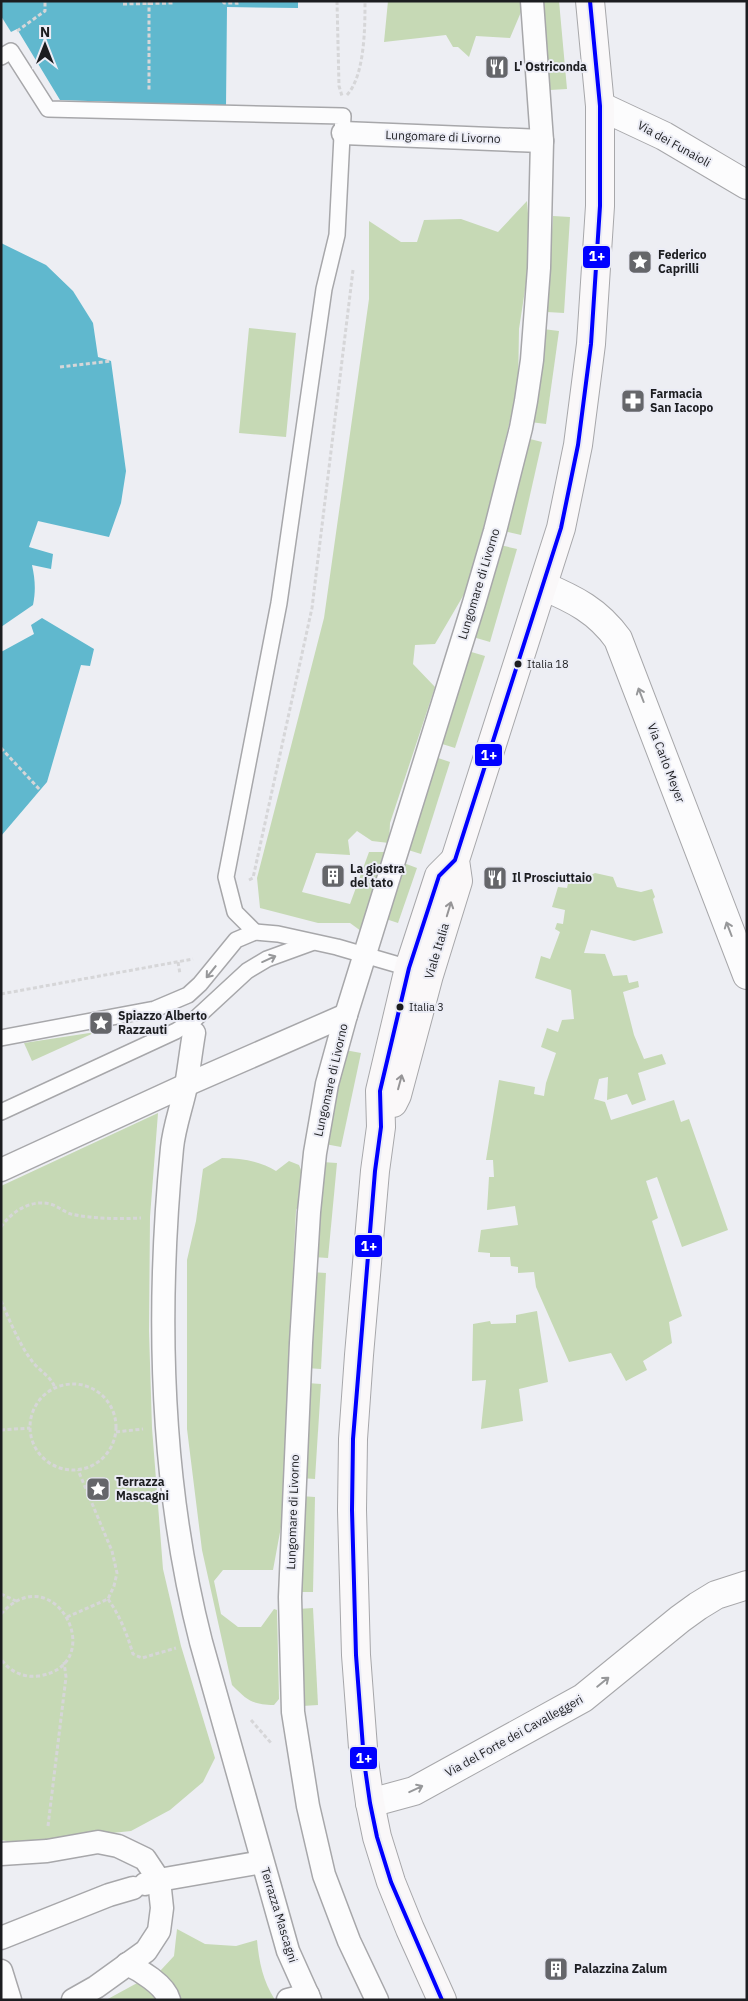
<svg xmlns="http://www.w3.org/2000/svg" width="748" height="2001" font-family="'IBM Plex Sans',sans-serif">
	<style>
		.green { fill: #c6d9b5 }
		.water { fill: #60b8ce }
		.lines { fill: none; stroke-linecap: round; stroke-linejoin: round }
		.service-casing { stroke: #a7a7aa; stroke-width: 18 }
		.pedestrian-casing { stroke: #a7a7aa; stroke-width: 25 }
		.minor-casing { stroke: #a7a7aa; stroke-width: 30 }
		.tertiary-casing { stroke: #a7a7aa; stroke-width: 30 }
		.secondary-casing { stroke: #a7a7aa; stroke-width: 30 }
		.path { stroke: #d6d6d8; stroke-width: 3; stroke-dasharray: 4 2.5; stroke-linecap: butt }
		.service { stroke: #fcfcfd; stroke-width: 15 }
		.pedestrian { stroke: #fcfcfd; stroke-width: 22 }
		.minor { stroke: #fcfcfd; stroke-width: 28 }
		.tertiary { stroke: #fcfcfd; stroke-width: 28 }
		.secondary { stroke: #faf8f9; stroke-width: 28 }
		.bus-1-casing { stroke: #ebecf5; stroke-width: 8 }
		.bus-1 { stroke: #00f; stroke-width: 4 }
		.oneway { stroke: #97989a }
		.oneway2 { stroke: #969597 }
		.bus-dot { fill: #1c1d20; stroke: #ebecf5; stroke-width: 2 }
		.labels { text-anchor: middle; stroke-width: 4; stroke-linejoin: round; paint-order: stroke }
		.bus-label { font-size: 11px; fill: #1c1d20; stroke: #ebecf5; text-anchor: start }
		.poi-label { font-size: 12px; font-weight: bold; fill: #1c1d20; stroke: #ebecf5; text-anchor: start }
		.street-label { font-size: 12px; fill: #1c1d20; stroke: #ebecf5 }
		.line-badge { stroke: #ebecf5; stroke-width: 2 }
		.badge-label { font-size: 14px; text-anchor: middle; font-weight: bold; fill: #fff }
	</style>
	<rect width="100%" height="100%" fill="#edeef3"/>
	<g class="green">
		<polygon points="388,1 521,1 521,12 510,38 476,36 469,57 458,47 453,47 446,35 384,42"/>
		<polygon points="542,1 559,1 567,89 550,90"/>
		<polygon points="527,201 531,251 519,329 518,388 470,584 435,644 415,645 413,664 435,687 390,823 389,843 372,841 357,831 348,840 350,855 316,853 302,892 350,904 369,852 385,852 361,931 350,923 318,923 260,908 257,878 324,618 369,299 369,221 401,242 417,242 424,220 461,219 498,232"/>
		<polygon points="553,216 570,217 564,313 547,312"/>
		<polygon points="249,328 296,333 286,437 239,433"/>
		<polygon points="543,329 559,331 546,424 530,422"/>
		<polygon points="526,438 542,442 521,535 504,531"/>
		<polygon points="500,545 517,549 490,642 473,637"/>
		<polygon points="468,651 485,656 455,748 439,743"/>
		<polygon points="435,757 450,762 421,854 405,849"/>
		<polygon points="401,862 417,868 398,923 383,918"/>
		<polygon points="595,873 613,877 617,887 641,892 652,889 655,897 653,899 663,933 634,941 591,930 584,953 605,954 613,976 627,975 629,983 638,981 639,987 623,992 634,1035 644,1059 662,1054 666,1064 638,1073 646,1100 632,1105 627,1094 607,1100 608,1077 599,1079 594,1099 605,1102 611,1120 674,1100 681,1122 689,1119 728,1230 682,1247 657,1177 646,1181 658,1218 652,1221 682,1316 669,1322 672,1343 643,1361 647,1370 626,1381 611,1353 569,1362 536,1287 534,1272 518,1273 518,1267 511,1266 510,1257 490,1257 490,1253 478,1252 481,1230 518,1225 515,1206 487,1210 489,1177 494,1177 493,1160 486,1160 499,1080 535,1087 534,1094 544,1096 546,1083 556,1053 541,1047 547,1028 558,1032 562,1020 574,1019 571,990 535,978 541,956 550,959 560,932 555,929 557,923 563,924 565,910 552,907 558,887 567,888 569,879 579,881"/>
		<polygon points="96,1032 32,1061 24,1043"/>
		<polygon points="345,1050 361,1053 341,1147 325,1144"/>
		<polygon points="158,1113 150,1217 149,1331 152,1428 163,1569 181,1646 215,1758 203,1782 170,1810 131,1831 16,1843 1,1840 1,1186"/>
		<path d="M222,1158C241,1158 260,1161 276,1171L289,1161L299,1165L308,1188L296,1210L292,1296L288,1489L273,1570H223L214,1581L221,1614L238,1627H261L274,1609L277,1610L279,1699L274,1705C251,1704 248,1701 232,1685L202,1550L187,1429V1260L196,1221L203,1169Z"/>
		<polygon points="322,1162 337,1163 328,1258 313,1257"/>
		<polygon points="311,1272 326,1273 321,1369 306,1368"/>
		<polygon points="537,1311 548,1382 519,1389 523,1421 481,1429 486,1380 472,1381 473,1324 490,1321 491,1324 516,1323 516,1315"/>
		<polygon points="307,1383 321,1384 315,1479 301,1478"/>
		<polygon points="300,1496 315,1497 313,1592 298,1592"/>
		<polygon points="313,1608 318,1705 302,1706 298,1609"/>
		<path d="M177,1929L205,1944L236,1946L257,1940C259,1962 263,1981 275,2000H106L161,1970L174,1956Z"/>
	</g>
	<g class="water">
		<polygon points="1,1 298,1 298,8 227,7 226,106 60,100 17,29 11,32 1,16"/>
		<path d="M1,243L46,265L73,291L93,323L98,357L111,361L126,471L121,503L109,537L38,521L29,547L53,554L51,569L32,565C35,579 36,590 33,605L1,627Z"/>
		<polygon points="42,618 94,649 90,666 81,665 47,782 1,836 1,652 34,634 31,625"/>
	</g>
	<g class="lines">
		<g class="service-casing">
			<g id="service">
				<polyline points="1,57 11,51 48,109 343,116 337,235 324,289 279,603 226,877 235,912 255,932"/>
				<polyline points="1,1038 155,1009 188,995 200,984 236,940 255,932 278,934 337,947 409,968"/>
				<polyline points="1,1112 176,1031 195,1019 247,971 267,959 311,943"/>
			</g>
		</g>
		<g class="pedestrian-casing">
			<g id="pedestrian">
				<polyline points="343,133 542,141"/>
				<path d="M194,1033C191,1051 189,1068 186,1086C182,1106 174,1127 172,1148C156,1312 160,1482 201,1642L288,1951L310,2000"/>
				<polyline points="1,1170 186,1085 346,1015"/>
				<polyline points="1,1854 47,1851 98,1842 118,1846 145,1859 159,1880 162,1908 159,1931 146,1951 96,1987 73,2000"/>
				<polyline points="145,1884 159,1880 262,1862"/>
				<polyline points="1,1938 109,1895 133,1888"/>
				<path d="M127,1964C140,1970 165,1985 169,2000"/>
				<polyline points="1,1971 10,2000"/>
				<polyline points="288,2000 308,1995"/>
				<polyline points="377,2000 349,1941 324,1875 308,1806 293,1712 290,1597 301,1343 309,1212 315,1153 327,1084 346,1015 474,603 495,531 521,428 526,401 532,360 539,268 542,141 532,1"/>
			</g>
		</g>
		<g class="minor-casing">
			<g id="minor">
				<path d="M543,586C574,599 598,611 618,639L747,975"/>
				<polyline points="370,1803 414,1791 583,1698 680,1619 698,1606 716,1595 747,1585"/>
			</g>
		</g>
		<g class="tertiary-casing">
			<polyline id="tertiary" points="600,106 664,136 747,185"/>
		</g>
		<g class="secondary-casing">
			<g id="secondary">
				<polyline points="393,1103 397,1095 429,975 458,881 455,860 561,528 578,445 591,344 600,206 600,106 590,1"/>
				<polyline points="442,2000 410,1929 391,1882 377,1837 370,1803 364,1761 356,1655 352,1510 353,1439 359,1355 375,1171 381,1127 380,1091 409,968 439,876 455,860"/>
			</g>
		</g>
		<g class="path">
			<polyline points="149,1 149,91"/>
			<polyline points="223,1 224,3 237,3 237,7"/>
			<polyline points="337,1 339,86 342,96"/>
			<polyline points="123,4 174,3"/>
			<polyline points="17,31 45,11 45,1"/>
			<path d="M347,95C365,75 365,27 365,1"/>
			<polyline points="60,367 111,361"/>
			<polyline points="1,748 40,790"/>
			<polyline points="249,880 253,878 312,608 353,270"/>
			<polyline points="178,962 180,974"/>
			<polyline points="1,994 193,959"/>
			<path d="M1,1227C11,1212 31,1199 50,1204C58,1206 64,1212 71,1214C93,1219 119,1219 141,1218"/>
			<path d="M1,1301C10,1321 19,1344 32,1361C39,1371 51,1376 55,1388"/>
			<circle cx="73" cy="1427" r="43"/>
			<polyline points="1,1430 30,1428"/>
			<polyline points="116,1432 143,1429"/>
			<polyline points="1,1594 16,1601"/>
			<path d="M108,1599C120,1616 127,1634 133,1654L142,1658L176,1648"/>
			<path d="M1,1614C55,1554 111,1666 38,1676C23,1678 9,1671 1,1659"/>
			<polyline points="67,1617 108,1599 114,1586 117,1573 112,1551 78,1470"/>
			<polyline points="251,1720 271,1743"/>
			<polyline points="48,1826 66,1677 64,1662"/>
		</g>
		<use href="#service" class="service"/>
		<use href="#pedestrian" class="pedestrian"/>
		<use href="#minor" class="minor"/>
		<use href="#tertiary" class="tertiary"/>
		<use href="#secondary" class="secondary"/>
		<g class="bus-1-casing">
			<polyline id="bus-1" points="442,2000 391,1882 377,1837 370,1803 364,1761 356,1655 352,1510 353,1439 375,1171 381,1127 380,1091 409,968 439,876 455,860 561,528 578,445 591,344 600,206 600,106 590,1"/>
		</g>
		<use href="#bus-1" class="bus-1"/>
	</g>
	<defs><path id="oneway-shaft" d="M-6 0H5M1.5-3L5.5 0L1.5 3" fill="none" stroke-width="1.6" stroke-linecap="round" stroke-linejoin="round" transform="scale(1.25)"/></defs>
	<g class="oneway">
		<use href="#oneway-shaft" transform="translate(641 695) rotate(-111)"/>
		<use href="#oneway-shaft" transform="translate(729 929) rotate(-111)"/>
		<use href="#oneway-shaft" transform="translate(269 959) rotate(-24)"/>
		<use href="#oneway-shaft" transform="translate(211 972) rotate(129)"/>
		<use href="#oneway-shaft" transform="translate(603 1682) rotate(-39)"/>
		<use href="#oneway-shaft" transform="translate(416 1789) rotate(-25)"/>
	</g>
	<g class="oneway2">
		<use href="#oneway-shaft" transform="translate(449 909) rotate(-73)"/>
		<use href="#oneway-shaft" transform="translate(400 1082) rotate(-75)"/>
	</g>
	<defs>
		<g id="restaurant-square" transform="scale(1.25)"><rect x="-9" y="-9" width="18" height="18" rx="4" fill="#65666a" stroke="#ebecf5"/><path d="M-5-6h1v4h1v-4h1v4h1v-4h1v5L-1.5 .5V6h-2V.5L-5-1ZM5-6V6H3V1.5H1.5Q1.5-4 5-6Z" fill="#fff"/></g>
		<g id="sight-square" transform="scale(1.25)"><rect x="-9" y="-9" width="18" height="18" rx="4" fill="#65666a" stroke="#ebecf5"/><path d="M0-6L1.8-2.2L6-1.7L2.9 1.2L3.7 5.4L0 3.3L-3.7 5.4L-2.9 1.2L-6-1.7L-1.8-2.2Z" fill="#fff"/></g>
		<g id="pharmacy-square" transform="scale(1.25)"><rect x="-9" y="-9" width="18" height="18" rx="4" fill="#65666a" stroke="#ebecf5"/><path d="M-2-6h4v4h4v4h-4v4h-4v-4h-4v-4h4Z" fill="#fff"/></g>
		<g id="building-square" transform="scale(1.25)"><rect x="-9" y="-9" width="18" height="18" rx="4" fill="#65666a" stroke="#ebecf5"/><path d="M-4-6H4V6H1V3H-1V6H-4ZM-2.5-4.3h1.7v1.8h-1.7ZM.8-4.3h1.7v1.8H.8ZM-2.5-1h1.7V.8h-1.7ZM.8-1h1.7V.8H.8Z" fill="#fff"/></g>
	</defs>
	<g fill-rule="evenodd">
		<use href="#restaurant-square" x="497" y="67"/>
		<use href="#sight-square" x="640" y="262"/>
		<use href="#pharmacy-square" x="633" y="401"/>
		<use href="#building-square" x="333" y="876"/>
		<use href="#restaurant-square" x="495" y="878"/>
		<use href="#sight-square" x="101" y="1023"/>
		<use href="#sight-square" x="98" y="1489"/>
		<use href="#building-square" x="556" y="1969"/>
	</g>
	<g class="bus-dot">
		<circle cx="518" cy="664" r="4.5"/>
		<circle cx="400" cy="1007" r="4.5"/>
	</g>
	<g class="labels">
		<g class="bus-label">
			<text x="527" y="668">Italia 18</text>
			<text x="409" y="1011">Italia 3</text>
		</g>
		<g class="poi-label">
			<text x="514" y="71">L' Ostriconda</text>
			<text x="658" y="259">Federico<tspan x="658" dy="14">Caprilli</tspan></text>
			<text x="650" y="398">Farmacia<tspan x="650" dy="14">San Iacopo</tspan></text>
			<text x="350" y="873">La giostra<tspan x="350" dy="14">del tato</tspan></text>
			<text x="512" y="882">Il Prosciuttaio</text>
			<text x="118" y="1020">Spiazzo Alberto<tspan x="118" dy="14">Razzauti</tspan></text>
			<text x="116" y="1486">Terrazza<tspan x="116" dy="14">Mascagni</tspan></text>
			<text x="574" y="1973">Palazzina Zalum</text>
		</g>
		<g class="street-label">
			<text transform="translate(443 137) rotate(2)" y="4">Lungomare di Livorno</text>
			<text transform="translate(674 144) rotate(29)" y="4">Via dei Funaioli</text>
			<text transform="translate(479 584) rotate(-73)" y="4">Lungomare di Livorno</text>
			<text transform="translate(666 763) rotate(69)" y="4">Via Carlo Meyer</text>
			<text transform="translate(437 951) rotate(-73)" y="4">Viale Italia</text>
			<text transform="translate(331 1080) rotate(-77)" y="4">Lungomare di Livorno</text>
			<text transform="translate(293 1512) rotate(-88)" y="4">Lungomare di Livorno</text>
			<text transform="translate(514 1736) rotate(-29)" y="4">Via del Forte dei Cavalleggeri</text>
			<text transform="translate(279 1915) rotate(73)" y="4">Terrazza Mascagni</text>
		</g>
	</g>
	<g class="line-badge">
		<rect x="582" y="245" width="29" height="24" rx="5" fill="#00f"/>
		<rect x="474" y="743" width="29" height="24" rx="5" fill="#00f"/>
		<rect x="354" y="1234" width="29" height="24" rx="5" fill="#00f"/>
		<rect x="349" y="1746" width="29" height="24" rx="5" fill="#00f"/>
	</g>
	<g class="badge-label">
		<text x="597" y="261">1+</text>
		<text x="489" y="760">1+</text>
		<text x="369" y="1251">1+</text>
		<text x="364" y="1763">1+</text>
	</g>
	<rect width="748" height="2001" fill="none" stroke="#1c1d20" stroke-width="5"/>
	<g transform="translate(45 45)" stroke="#ebecf5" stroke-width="4" paint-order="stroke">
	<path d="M0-4L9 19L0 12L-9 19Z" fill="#1c1d20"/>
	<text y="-8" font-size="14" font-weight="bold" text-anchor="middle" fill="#1c1d20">N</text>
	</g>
</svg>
